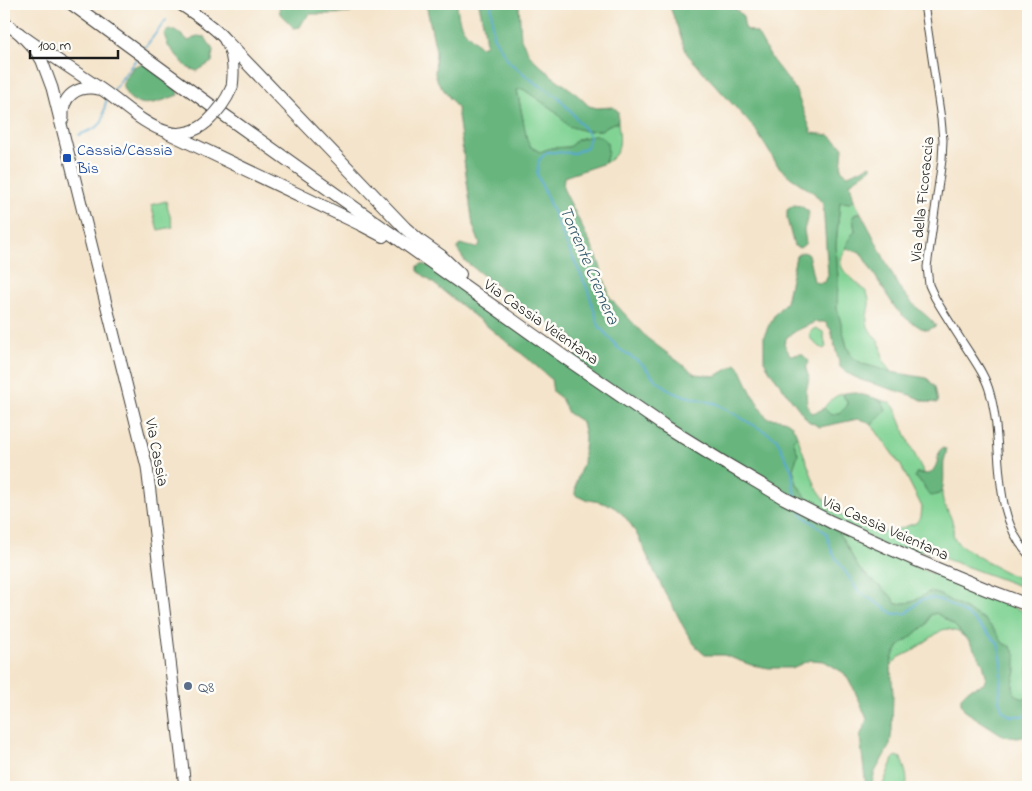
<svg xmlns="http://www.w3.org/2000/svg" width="1032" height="791" font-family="'Indie Flower',sans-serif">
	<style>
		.green { fill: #81d394; stroke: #4e7858 }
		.forest { fill: #68b57e; stroke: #42684d }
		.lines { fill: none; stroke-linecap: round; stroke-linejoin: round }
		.stream { stroke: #54a8d0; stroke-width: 2 }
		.street-casing { stroke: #3c3a36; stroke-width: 9 }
		.primary-casing { stroke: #3c3a36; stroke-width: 13 }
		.highway-casing { stroke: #3c3a36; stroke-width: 14 }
		.street { stroke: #fff; stroke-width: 7 }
		.primary { stroke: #fff; stroke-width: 11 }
		.highway { stroke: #fff; stroke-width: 12 }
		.primary-bridge-casing { stroke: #3c3a36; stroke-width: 13; stroke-linecap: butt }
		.primary-bridge { stroke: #fff; stroke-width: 11 }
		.transit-dot { fill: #1a4fb4; stroke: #fdfcf7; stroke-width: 2 }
		.service-dot { fill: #5c6f8a; stroke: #fdfcf7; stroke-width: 2 }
		.labels { text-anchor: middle; stroke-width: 5; stroke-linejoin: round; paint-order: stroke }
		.transit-label { font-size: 16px; fill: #164399; stroke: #fdfcf7; text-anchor: start }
		.street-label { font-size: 16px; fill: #1c1c1c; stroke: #fdfcf7 }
		.service-label { font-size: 16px; fill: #4e5e75; stroke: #fdfcf7; text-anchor: start }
		.water-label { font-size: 18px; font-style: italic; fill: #355b6d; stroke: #fdfcf7 }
	</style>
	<rect width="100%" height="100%" fill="#fdfcf7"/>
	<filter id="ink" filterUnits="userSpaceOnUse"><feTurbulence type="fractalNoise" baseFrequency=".02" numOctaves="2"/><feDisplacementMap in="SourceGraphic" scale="10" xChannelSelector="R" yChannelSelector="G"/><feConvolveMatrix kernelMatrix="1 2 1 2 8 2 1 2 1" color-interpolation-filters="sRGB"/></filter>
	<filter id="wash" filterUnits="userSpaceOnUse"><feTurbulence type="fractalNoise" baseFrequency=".0096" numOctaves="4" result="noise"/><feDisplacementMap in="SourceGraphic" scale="20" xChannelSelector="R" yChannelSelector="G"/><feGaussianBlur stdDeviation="1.12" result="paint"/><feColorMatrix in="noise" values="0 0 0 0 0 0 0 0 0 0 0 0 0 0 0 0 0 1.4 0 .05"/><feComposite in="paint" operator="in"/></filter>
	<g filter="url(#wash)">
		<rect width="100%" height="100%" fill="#f4e4cb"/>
		<g class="green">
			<path d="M517,89H523L555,111L569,126L585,131L601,130L609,125L618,122C620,140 623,153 605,163L608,152L584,137L577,140L569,147L551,148L540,152L531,147L527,140Z"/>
			<path d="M854,200L861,213H856L853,217L855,231C851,236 845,243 847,249C829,270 855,277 866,292C873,301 866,312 867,323C869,332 877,338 881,346C882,351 882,357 884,362C885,365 889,369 891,372L863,364L852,357L847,347L837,308L838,279L836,245L840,201L850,203Z"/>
			<polygon points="166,201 173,227 158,230 151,205"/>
			<path d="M816,328L823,332L826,347L824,349C817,346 811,341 809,335L812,330Z"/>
			<path d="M846,393L843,396L847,401V406L841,412L831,415L824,408C829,400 837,394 846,393Z"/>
			<path d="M874,398L891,403L895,408L910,445L924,473H917L915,477L923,484L928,494H939L942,491C941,505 951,512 953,525C954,533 951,535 958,543C980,559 1003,572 1028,582V589L921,550L914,566L1028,613V624L1025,626L1026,633L1028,635V698L1024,699L1018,697L1013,691V684L1016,671L996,632L985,620L938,594L929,592L912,602L896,604L891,596L859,569L844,541L837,531L821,519L797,484L793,469L798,454L793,440L797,436L816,487L833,511L877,532L893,531L916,523L921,517L922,507L901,466L872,425L886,410L883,403Z"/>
			<polygon points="936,613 954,625 968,640 958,632 948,629 942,630 912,651 898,658 891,666 892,658 899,646 926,625 930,615"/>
			<path d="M896,756L901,758C904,768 909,777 906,787H882L893,759Z"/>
			<polygon points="599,781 612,783 618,787 582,787 588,782"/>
		</g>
		<g class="forest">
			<polygon points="280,4 364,4 350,13 328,14 310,14 304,20 300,27 294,28 280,14 279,5"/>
			<path d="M426,4H457C459,29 464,30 481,47L486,45L484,28L479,4H519L521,39L531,57L552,76L573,91L589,106L597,108L613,107L618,111V122L609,125L601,130L585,131L568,126L555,111L523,89L517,90L527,140L531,147L540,152L551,148L569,147L577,140L594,135L600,136L607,142L608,152L605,163L564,177L563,188L598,259L610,298L647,338L695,374L716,376L736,364L740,368L752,394L767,418C784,420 791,418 797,436L793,440L798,454L793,469L797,484L821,519L837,531L844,541L859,569L891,596L896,604L912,602L929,592L938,594L985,620L996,632L1003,643L1011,647L1016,656V671L1013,684V691C1017,696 1021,700 1028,698V736L1017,738L1004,736L965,711L961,703V697L969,689L984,684L986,676L983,663L968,640L954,625L936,613L930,615L926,625L899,646L892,658L891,666L893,694L892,730L890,745L875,772L871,787H866L860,737L867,719L853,687L844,673L824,661L810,660L792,668H769L751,665L724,655H705C692,645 684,628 677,614C667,597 658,580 650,562C641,543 633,521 615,508C603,500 587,502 575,495L576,482L583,463L585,436L582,422L568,413L561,398L553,392L551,379L527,358L418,271V266L422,264L432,267L571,361L581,349L570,334L532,314L465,261L457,249L460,244L476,248L480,244L473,226L457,108L438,82L435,74L436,51Z"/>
			<path d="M669,4H724L732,6L743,16L745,29L757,33L773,61L795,89L812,133L829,135L843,147L841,170L848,175L871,165V168L850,183L854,200L850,203L840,202L836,245L838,279L837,308L847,347L852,357L863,364L891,372L927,378L935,387L938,403L927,402L910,395L861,380L847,373L840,367L831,330L825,322H815L796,331L787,337L784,344L790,355L802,354L809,361L806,369L809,378L806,392L807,406L812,413L819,411L824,408L831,415L841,412L847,406V401L843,395L846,393L853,392L874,398L883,403L886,410L872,425L866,421L858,419L820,427L808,421L772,374L764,361V336L769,325L775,314L786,302L796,256C800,252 803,251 808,254L814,281L818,283L825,282L828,275L823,204L814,193L790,177L778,166L755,129L687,54Z"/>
			<polygon points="168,30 175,30 189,41 197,36 205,37 213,50 212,62 197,71 188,68 168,46 164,34"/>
			<path d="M146,62L176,87L178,95C162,101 139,111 127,95C125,91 122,88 123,84C125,78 130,72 133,67Z"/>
			<polygon points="794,205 801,206 809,212 804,230 806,243 800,248 794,246 787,219 787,210"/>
			<path d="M856,213H861L871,232L898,286L912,303L931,320L936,326L928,330L921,328L907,319L896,309L860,252L847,249C845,243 851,236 855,231L853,217Z"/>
			<path d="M942,448L946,449C947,454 945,456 944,461C943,468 945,484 942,490C941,494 936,495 932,496L928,494L923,484L915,477L916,473L929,474C937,468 938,460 939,451Z"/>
		</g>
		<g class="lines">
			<g class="stream">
				<polyline points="491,4 493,36 509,62 534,82 558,97 571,112 590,136 587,147 574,153 547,152 539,160 537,174 566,243 587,288 599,326 618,348 643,365 656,380 674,393 717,404 776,438 792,471 793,485 797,499"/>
				<polyline points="143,50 166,20"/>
				<polyline points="112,92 137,58"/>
				<path d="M79,135C87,131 101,128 103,119C105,110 103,106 108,98"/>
				<polyline points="801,513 801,514 826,533 832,552 858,591 894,614 907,613 921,600 932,598 943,601 969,616 998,643 1002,662 999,701 1003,711 1010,716 1024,716 1028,715"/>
			</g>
		</g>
	</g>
	<g filter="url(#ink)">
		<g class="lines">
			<g class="street-casing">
				<path id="street" d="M924,4L941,119L943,140L942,160L927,267L929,285L935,298C945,315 956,332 967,349C976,363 986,377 990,393C1005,445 989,511 1028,554"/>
			</g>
			<g class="primary-casing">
				<g id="primary">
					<path d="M180,4C192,12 219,30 226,41C234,55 234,72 232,87"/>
					<path d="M4,22C36,47 71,68 104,91C124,105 145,126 168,132C181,136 197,131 207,122"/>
					<polyline points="19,33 36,51 42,61 52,88 147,467 185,787"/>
					<path d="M63,119C61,95 78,85 99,89"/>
				</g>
			</g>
			<g class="highway-casing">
				<g id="highway">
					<polyline points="72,4 213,107 567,359 663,425 723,462 784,498 831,522 916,560 988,590 1028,605"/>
					<polyline points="226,41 405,228 421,242 441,256 460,274"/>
					<polyline points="169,133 362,225 383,236"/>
				</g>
			</g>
			<use href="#street" class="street"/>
			<use href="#primary" class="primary"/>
			<use href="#highway" class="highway"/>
			<g class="primary-bridge-casing">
				<path id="primary-bridge" d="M207,122C218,112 226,101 232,87"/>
			</g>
			<use href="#primary-bridge" class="primary-bridge"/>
		</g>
	</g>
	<rect class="transit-dot" x="62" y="153" width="10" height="10" rx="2.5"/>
	<circle class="service-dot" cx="188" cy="686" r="5"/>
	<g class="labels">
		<g class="transit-label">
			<text x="77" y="155">Cassia/Cassia<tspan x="77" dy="18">Bis</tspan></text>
		</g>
		<g class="street-label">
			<text transform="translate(921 199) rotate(-84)" y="6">Via della Ficoraccia</text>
			<text transform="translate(542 321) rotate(35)" y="6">Via Cassia Veientana</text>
			<text transform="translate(158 452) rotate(79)" y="6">Via Cassia</text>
			<text transform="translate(886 527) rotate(24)" y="6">Via Cassia Veientana</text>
		</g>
		<g class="service-label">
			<text x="198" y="692">Q8</text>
		</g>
		<g class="water-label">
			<text transform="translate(590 265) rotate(67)" y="6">Torrente Cremera</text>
		</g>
	</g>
	<rect width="1032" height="791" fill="none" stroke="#fdfcf7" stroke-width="20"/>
	<path d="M30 50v8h88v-8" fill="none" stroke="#1c1c1c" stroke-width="2.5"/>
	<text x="38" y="50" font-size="15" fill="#1c1c1c" stroke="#fdfcf7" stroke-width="4" paint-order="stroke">100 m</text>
</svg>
